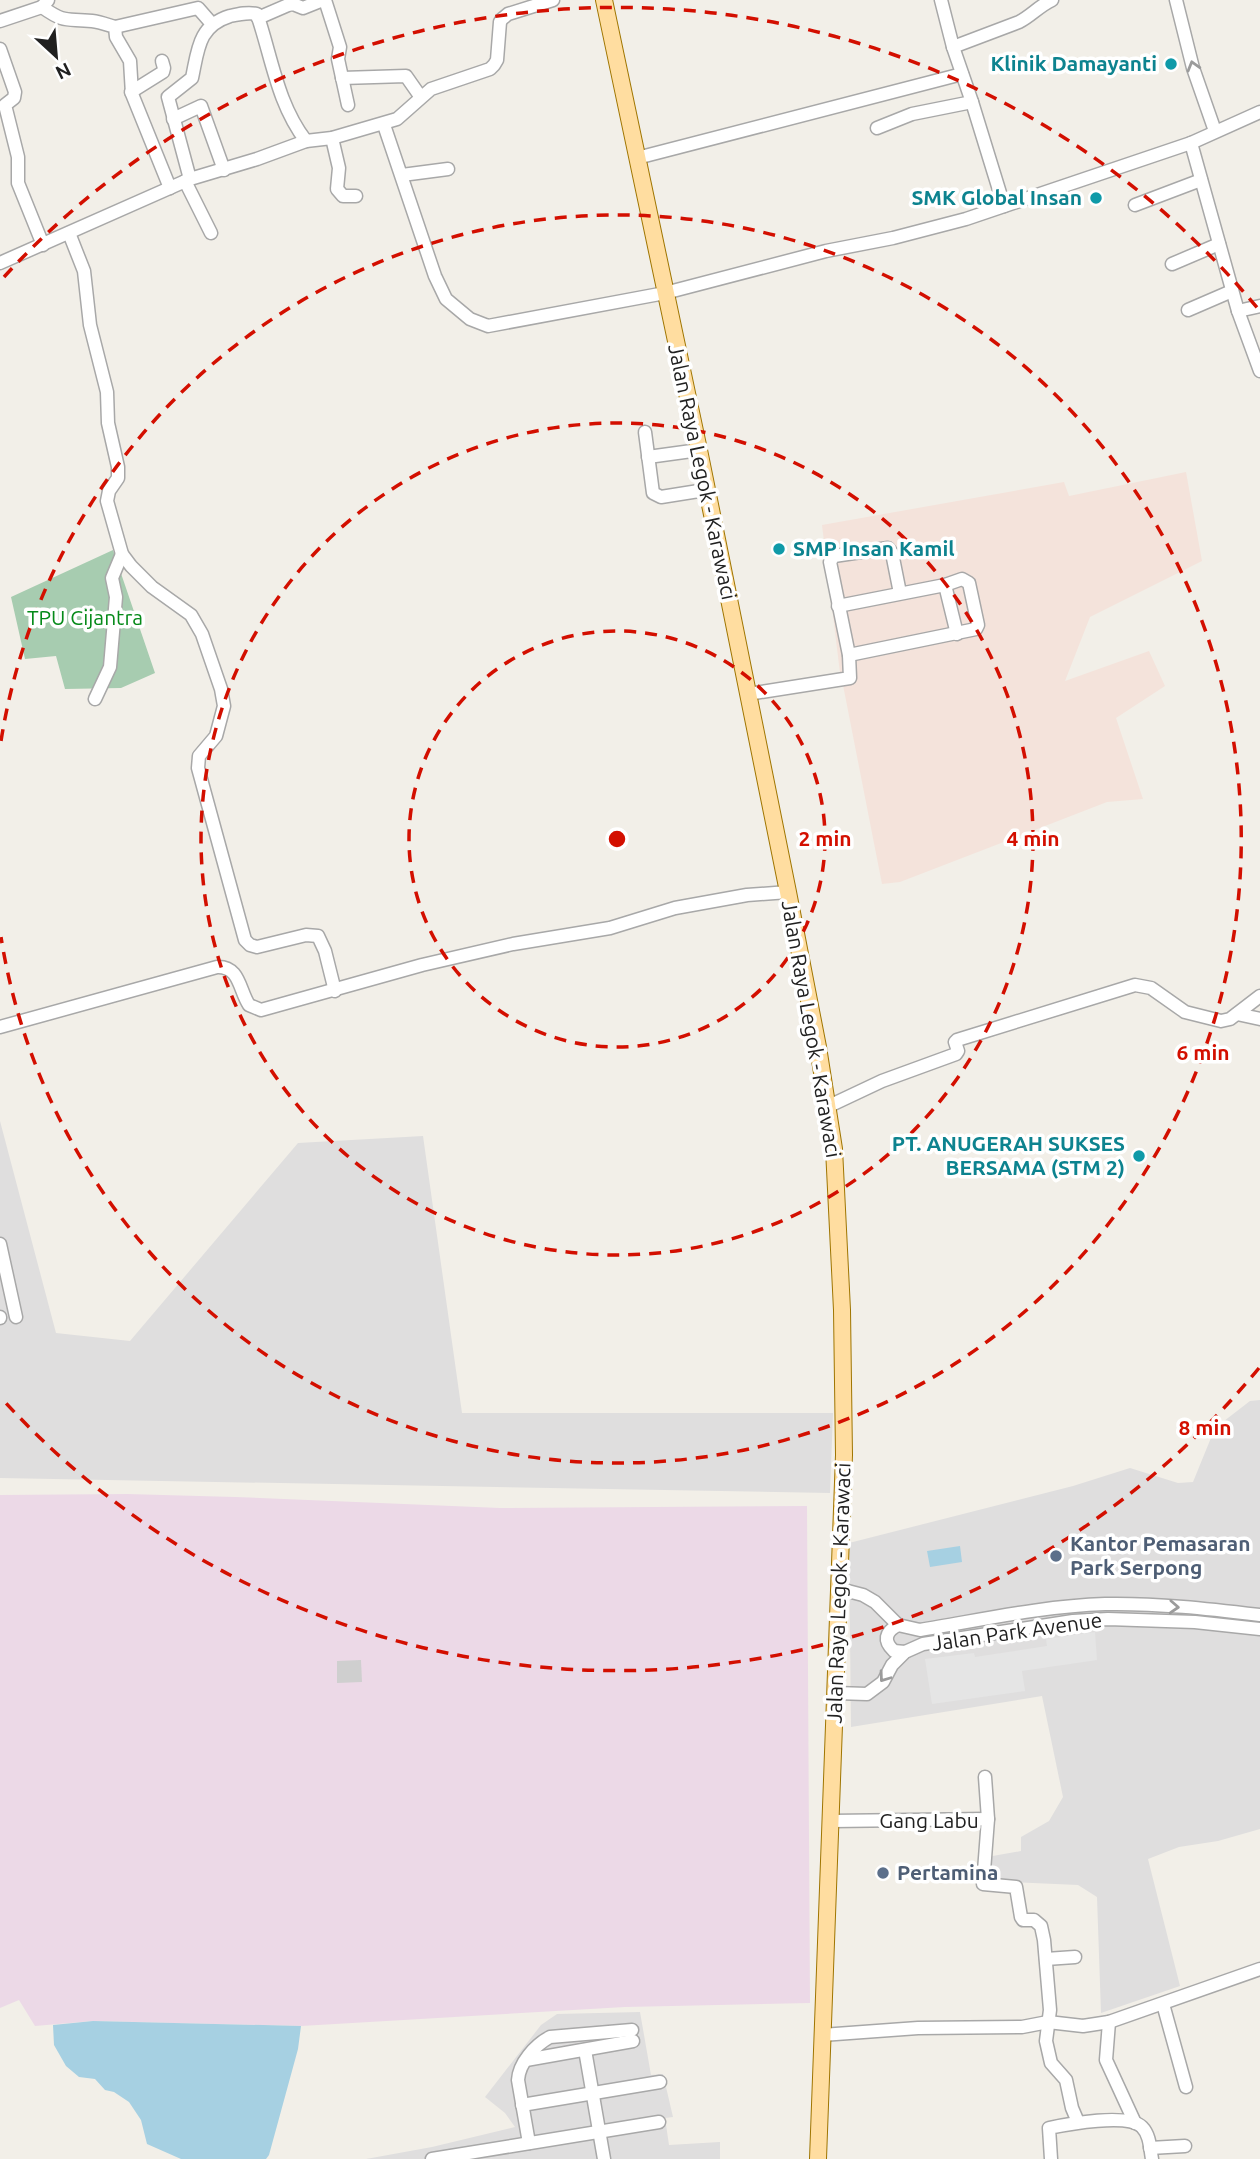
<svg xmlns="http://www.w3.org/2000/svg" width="1260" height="2159" font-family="Ubuntu,sans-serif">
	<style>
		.residential { fill: #dfdede }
		.industrial { fill: #ecd9e7 }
		.religious { fill: #cfcfcf }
		.military { fill: #f4e3db }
		.cemetery { fill: #a7ccb0 }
		.parking { fill: #e5e5e5 }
		.water { fill: #a6d0e2 }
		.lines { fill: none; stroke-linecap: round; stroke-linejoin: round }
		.minor-casing { stroke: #a8a8a8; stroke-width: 15 }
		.major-casing { stroke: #9f7500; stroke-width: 18 }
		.minor { stroke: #fff; stroke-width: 12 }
		.major { stroke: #ffdda0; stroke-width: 16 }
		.oneway { stroke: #9b9b9b }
		.ring { fill: none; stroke: #d30f00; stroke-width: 3.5; stroke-dasharray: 12 9 }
		.culture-dot { fill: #0f9aa8; stroke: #fff; stroke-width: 2.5 }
		.service-dot { fill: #5c6f8a; stroke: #fff; stroke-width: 2.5 }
		.labels { text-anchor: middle; stroke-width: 7; stroke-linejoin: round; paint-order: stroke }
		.culture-label { font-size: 21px; font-weight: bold; fill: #0d838f; stroke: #fff; text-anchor: end }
		.street-label { font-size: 21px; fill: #212121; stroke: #fff }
		.park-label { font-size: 21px; fill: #058a19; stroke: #fff }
		.service-label { font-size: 21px; font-weight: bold; fill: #4e5e75; stroke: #fff; text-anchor: start }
		.centre { fill: #d30f00; stroke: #fff; stroke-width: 3.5 }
		.ring-label { font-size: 21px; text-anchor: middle; font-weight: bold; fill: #d30f00; stroke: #fff; stroke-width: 7; stroke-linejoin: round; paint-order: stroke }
	</style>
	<rect width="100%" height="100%" fill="#f2efe8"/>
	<g class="residential">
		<polygon points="0,1121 56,1333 130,1341 298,1143 423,1136 462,1413 833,1413 830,1493 0,1478"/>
		<polygon points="1260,1400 1260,1829 1218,1841 1179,1847 1148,1859 1180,1986 1101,2013 1097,1897 1078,1885 986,1881 987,1857 1021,1851 1021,1837 1049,1821 1063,1797 1042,1696 851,1727 849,1543 1073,1486 1130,1468 1178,1483 1193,1482 1215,1428 1250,1401"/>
		<polygon points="640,2012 651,2075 663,2074 673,2117 665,2118 669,2145 720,2142 720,2159 366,2159 432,2147 515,2127 505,2113 485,2097 541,2025 557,2014"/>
	</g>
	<polygon class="industrial" points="127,1494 235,1497 500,1508 807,1506 810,2003 625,2007 301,2026 93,2021 35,2026 19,2000 0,2008 0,1495"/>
	<polygon class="religious" points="361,1660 362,1682 337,1683 337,1661"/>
	<polygon class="military" points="1186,472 1202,561 1090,617 1065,681 1149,651 1165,686 1116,718 1143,799 1107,802 900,882 882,884 843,685 758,700 757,687 840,673 822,525 1064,482 1069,496"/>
	<polygon class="cemetery" points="113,550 155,673 121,688 65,689 56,656 25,659 11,597"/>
	<polygon class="parking" points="1095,1632 1097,1660 1022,1671 1025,1691 932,1704 925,1659 974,1653 975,1657 1047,1646 1046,1639"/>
	<g class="water">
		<polygon points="960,1546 962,1562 930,1567 927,1551"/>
		<polygon points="93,2021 301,2026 298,2049 269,2155 266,2159 181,2159 147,2144 141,2120 129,2102 114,2092 105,2090 95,2079 79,2077 66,2066 54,2045 53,2025"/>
	</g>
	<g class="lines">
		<g class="minor-casing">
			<g id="minor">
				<path d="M48,0L42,7C66,24 66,18 92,21C100,22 108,25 115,27L116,37L130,61L132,94L170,188"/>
				<polyline points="325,0 340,47 338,59 348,105"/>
				<polyline points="941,0 953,47 972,102 1004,206"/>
				<polyline points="1176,0 1193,68 1215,131"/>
				<polyline points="258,18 288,5 293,4 303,8 323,0"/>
				<polyline points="0,21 42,7"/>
				<polyline points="115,27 198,8 212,24"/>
				<path d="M953,47L1019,22C1031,16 1039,6 1052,0"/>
				<polyline points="0,49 15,92 14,98 5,105 18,157 18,183 43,245"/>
				<polyline points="342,78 406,76 420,96"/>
				<polyline points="131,92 163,72 164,68 162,61"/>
				<polyline points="173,119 201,106 224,170"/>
				<polyline points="384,125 435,276 446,299 470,319 488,326 665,293 826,251 893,238 966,219 1191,143 1260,112"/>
				<polyline points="877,128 912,114 972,102"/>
				<polyline points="332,138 339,168 337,189 343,196 356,196"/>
				<polyline points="1191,143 1238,311 1260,371"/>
				<polyline points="637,158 962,74"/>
				<polyline points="402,175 448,169"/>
				<path d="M190,179L168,97L192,78C198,50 198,26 230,16C239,14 248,12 257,14C272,58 277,103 306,141"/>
				<polyline points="185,181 211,233"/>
				<polyline points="1135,205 1201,180"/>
				<polyline points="69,233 84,271 90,325 107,392 108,423 118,467 118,478 109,491 107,501 122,554 131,566 152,587 191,615 202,634 221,689 224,706 216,736 199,756 198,768 245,940 250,945 257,947 306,935 318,936 325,951 335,991"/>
				<polyline points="0,263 190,179 257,159 306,141 332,138 397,119 431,89 490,69 494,65 497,60 500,22 502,19 508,14 553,0"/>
				<polyline points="1172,264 1219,244"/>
				<polyline points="1188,310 1232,291"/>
				<polyline points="1238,311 1260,306"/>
				<polyline points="645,432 653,493 661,497 705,490"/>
				<polyline points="648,457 699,450"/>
				<polyline points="945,585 957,634"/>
				<polyline points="838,606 945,585 962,579 969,583 978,625 976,629 849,655"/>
				<polyline points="748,694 850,678 849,655 830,562 834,556 888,548 892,553 900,593"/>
				<polyline points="95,699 110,667 116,597 112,578 122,554"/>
				<polyline points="1237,1014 1260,1019"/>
				<path d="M0,1027L217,967C240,966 239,990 249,1005L261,1010L422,965L513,944L610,928L675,908L747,895L788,892"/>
				<polyline points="829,1106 882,1081 956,1054 958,1051 955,1042 957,1040 1135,985 1151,988 1185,1012 1221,1021 1230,1019 1260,996"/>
				<polyline points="0,1244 16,1317"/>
				<polyline points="0,1317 0,1318"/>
				<path d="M840,1589L863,1595L875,1602L898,1625L920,1630C981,1620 1043,1606 1105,1604C1157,1603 1209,1609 1260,1615"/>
				<path d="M898,1625C885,1632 883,1641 894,1651L905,1652"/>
				<polyline points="836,1693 867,1694 883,1682 892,1665 905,1652 923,1644 1073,1621 1108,1619 1195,1622 1260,1629"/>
				<polyline points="985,1777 988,1819"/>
				<polyline points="832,1821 988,1819 983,1884 1016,1887 1021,1917 1023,1920 1034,1920 1041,1926 1044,1940 1050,2010 1046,2041 1051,2063 1066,2080 1072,2108 1078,2122"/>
				<polyline points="1046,1959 1075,1957"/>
				<polyline points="1163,2004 1186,2087"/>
				<polyline points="1109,2022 1106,2060 1135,2123"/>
				<polyline points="822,2035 918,2028 1022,2027 1048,2022 1083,2026 1109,2022 1260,1969"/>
				<polyline points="585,2050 604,2159"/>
				<polyline points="526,2060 633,2041"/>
				<polyline points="522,2105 660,2082"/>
				<path d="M529,2143L518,2080C519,2063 535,2045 550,2037L632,2030"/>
				<polyline points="1150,2148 1185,2146"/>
				<polyline points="432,2159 659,2122"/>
				<path d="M1051,2159L1049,2128C1068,2124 1128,2113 1142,2127C1150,2135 1150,2148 1152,2159"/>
			</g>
		</g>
		<g class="major-casing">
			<polyline id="major" points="604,0 699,450 788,892 818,1047 834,1149 842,1310 844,1455 818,2159"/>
		</g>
		<use href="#minor" class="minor"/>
		<use href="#major" class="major"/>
	</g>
	<defs><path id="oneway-chevron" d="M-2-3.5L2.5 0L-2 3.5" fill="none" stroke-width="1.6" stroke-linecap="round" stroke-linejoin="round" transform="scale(1.75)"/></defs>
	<g class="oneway">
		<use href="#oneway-chevron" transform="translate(1193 66) rotate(-106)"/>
		<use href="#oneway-chevron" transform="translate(1174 1607) rotate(3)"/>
		<use href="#oneway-chevron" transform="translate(884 1677) rotate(126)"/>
	</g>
	<g class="ring">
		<circle cx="617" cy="839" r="208"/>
		<circle cx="617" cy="839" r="416"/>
		<path d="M1 741A624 624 0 1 1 1 937"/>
		<path d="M1259 1368A832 832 0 0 1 4 1401M4 277A832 832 0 0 1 1259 310"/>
	</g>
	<g class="culture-dot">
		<circle cx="1171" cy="64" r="7"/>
		<circle cx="1096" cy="198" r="7"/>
		<circle cx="779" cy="549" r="7"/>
		<circle cx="1139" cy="1156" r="7"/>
	</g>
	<g class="service-dot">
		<circle cx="1056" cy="1556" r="7"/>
		<circle cx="883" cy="1873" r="7"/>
	</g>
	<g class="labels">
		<g class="culture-label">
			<text x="1157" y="71">Klinik Damayanti</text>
			<text x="1082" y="205">SMK Global Insan</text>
			<text x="793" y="556" text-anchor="start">SMP Insan Kamil</text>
			<text x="1125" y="1151">PT. ANUGERAH SUKSES<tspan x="1125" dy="24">BERSAMA (STM 2)</tspan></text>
		</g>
		<g class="street-label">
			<text transform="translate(702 472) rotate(78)" y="7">Jalan Raya Legok - Karawaci</text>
			<text transform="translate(811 1029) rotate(80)" y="7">Jalan Raya Legok - Karawaci</text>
			<text transform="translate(839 1593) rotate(-88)" y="7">Jalan Raya Legok - Karawaci</text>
			<text transform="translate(1017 1632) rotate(-8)" y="7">Jalan Park Avenue</text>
			<text x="929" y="1828">Gang Labu</text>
		</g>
		<g class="park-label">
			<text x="85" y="625">TPU Cijantra</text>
		</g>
		<g class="service-label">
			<text x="1070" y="1551">Kantor Pemasaran<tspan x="1070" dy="24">Park Serpong</tspan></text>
			<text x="897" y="1880">Pertamina</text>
		</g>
	</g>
	<circle cx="617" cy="839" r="10" class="centre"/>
	<g class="ring-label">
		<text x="825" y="846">2 min</text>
		<text x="1033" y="846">4 min</text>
		<text x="1203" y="1060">6 min</text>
		<text x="1205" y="1435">8 min</text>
	</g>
	<g transform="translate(56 56) rotate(154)" stroke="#ffffff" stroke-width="5" paint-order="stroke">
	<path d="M0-5L12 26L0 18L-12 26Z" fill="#212121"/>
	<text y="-10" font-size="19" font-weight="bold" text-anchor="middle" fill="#212121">N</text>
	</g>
</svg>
